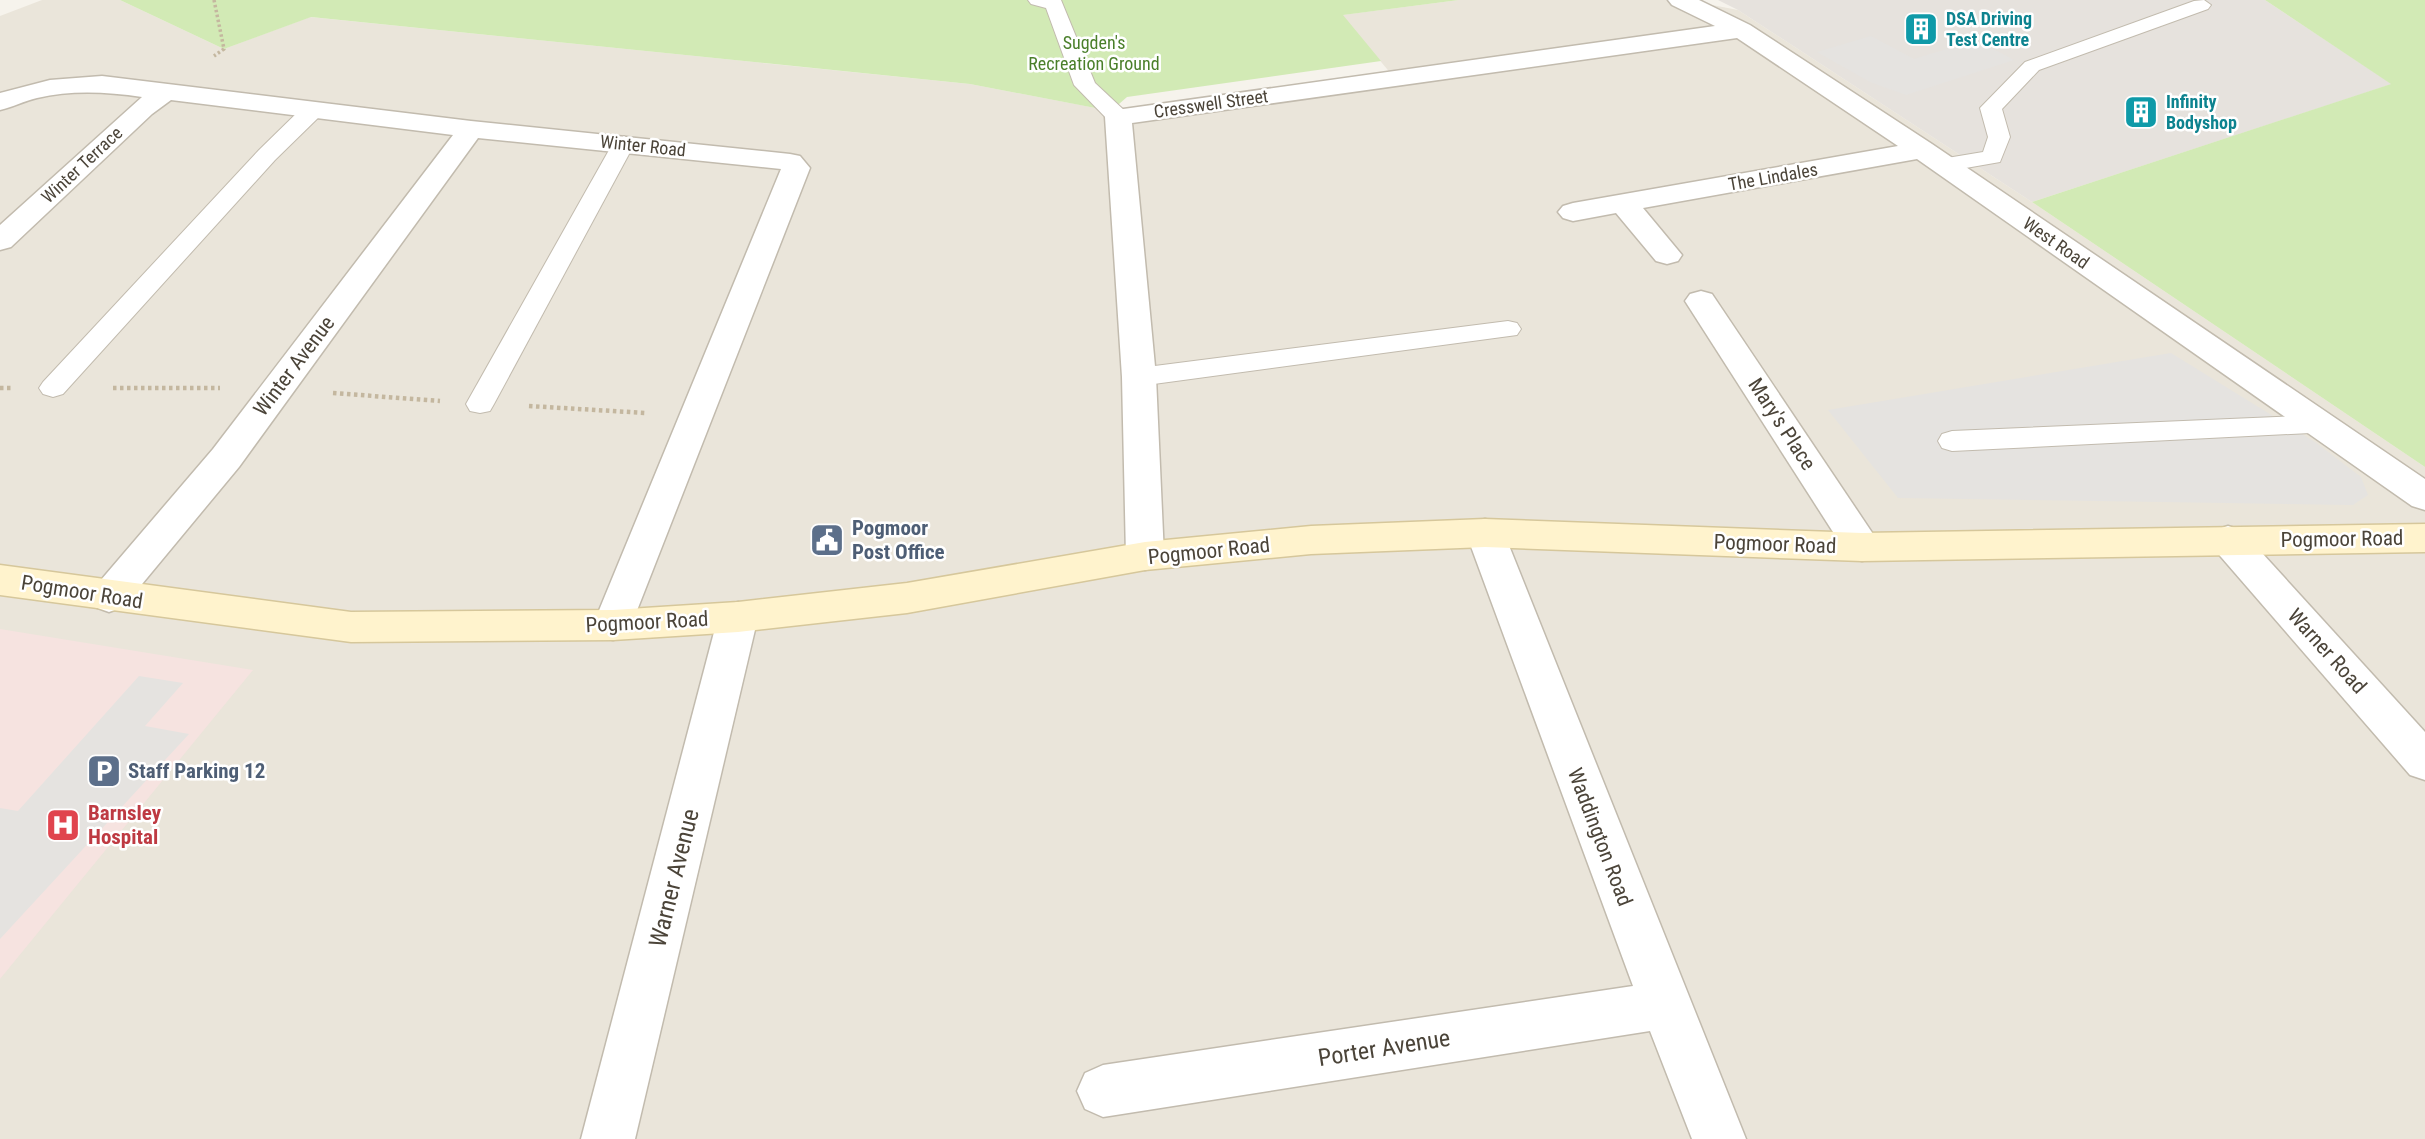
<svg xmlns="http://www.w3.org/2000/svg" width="2425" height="1139" font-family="'Roboto Condensed',sans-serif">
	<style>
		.residential { fill: #eae5da }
		.industrial { fill: #e6e2dd }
		.medical { fill: #f6e3e0 }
		.green { fill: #d2eab5 }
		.parking { fill: #e5e3e0 }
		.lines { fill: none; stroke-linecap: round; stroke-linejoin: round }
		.lane-casing { stroke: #c2bbae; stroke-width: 2 }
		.street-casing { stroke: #c2bbae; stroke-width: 3 }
		.secondary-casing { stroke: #d6c79b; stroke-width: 3 }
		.path-far1 { stroke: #c4b79f; stroke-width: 3.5; stroke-dasharray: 2.5 2.5; stroke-linecap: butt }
		.path { stroke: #c4b79f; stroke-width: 4.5; stroke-dasharray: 3.5 3.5; stroke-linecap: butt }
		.lane { fill: #fff; fill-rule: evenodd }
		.street { fill: #fff; fill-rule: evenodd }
		.secondary { fill: #fff3cd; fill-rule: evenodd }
		.labels { text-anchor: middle; stroke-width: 5; stroke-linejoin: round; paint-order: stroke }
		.far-culture-label { font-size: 18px; font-weight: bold; fill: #0d838f; stroke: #fff; text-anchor: start }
		.far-park-label { font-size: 18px; fill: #4a7f2a; stroke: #fff }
		.far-street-label { font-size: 18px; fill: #4b4439; stroke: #fff }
		.street-label { font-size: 21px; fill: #4b4439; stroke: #fff }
		.service-label { font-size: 21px; font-weight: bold; fill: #4e5e75; stroke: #fff; text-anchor: start }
		.health-label { font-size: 21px; font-weight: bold; fill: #be3a42; stroke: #fff; text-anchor: start }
		.near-street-label { font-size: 24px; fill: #4b4439; stroke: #fff }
	</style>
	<rect width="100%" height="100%" fill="#f6f3ec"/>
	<polygon class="residential" points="42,0 120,0 224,49 310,17 970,84 1159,120 1397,81 1342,15 1459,0 1686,0 1738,10 2032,202 2425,467 2425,1139 0,1139 0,16"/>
	<polygon class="industrial" points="1718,0 2265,0 2392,84 2032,202 1738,10"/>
	<polygon class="medical" points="0,629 253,670 0,979"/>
	<g class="green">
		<polygon points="120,0 1459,0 1343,15 1381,61 1127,97 1111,111 970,84 311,17 224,49"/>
		<polygon points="2265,0 2425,0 2425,467 2032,202 2391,84"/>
	</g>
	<g class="parking">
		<polygon points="1871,36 1914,59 1976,40 2014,60 1906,95 1870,82 1817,52"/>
		<polygon points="2171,353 2315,442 2361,477 2368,495 2353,505 1898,498 1828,410"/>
		<polygon points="139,676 183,683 145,726 189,734 0,939 0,808 18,811"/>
	</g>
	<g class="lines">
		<g class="lane-casing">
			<g id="lane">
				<polygon points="1028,0 1061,0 1095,83 1126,112 1129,117 1126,122 1110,122 1074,85 1046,8 1031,4"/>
				<polygon points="2204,0 2211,5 2208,9 2039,70 2002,109 2010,137 2000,162 1943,172 1932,165 1935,160 1983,152 1988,137 1980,108 2025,62 2194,1"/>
				<polygon points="312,104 323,111 320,116 275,160 63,394 53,397 43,394 39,388 43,382 259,150 304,106"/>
				<polygon points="624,136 635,143 494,404 490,411 480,413 470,411 466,404 613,143"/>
				<polygon points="1508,321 1517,323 1521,329 1517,335 1139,386 1129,383 1125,377 1129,371 1139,368"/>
				<polygon points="2320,415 2330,418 2334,425 2330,432 1952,451 1942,448 1938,441 1942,434 1952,431"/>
			</g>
		</g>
		<g class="street-casing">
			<g id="street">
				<polygon points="1668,0 1699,0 1750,25 1932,144 2425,479 2425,510 2412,506 1917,159 1643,208 1682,255 1678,261 1667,264 1656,261 1616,213 1573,221 1563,218 1558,212 1563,206 1573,203 1898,146 1737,38 1132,123 1156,377 1164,556 1158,566 1145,570 1132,566 1126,556 1122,377 1105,117 1109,111 1715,26 1672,5"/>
				<path d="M102,76L471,121L790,154L800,156L810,168L627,636L613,640L599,636L593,625L781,169L478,138L239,467L123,607L109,612L95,607L89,597L95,587L213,449L453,135L171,100L152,114L11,247L0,250V225L142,97C106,92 72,90 37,98C24,101 13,107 0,110V93L50,80Z"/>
				<polygon points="1701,291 1712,294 1875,537 1881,547 1875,557 1862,561 1849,557 1685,301 1690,294"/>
				<polygon points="1485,519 1498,523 1504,533 1746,1139 1692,1139 1650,1031 1103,1117 1085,1109 1077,1091 1085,1073 1103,1065 1633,986 1466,533 1472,523"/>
				<polygon points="2228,526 2241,530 2425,732 2425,780 2410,775 2215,550 2209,540 2215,530"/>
				<polygon points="738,602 752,606 758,617 635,1139 581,1139 718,617 724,606"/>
			</g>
		</g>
		<g class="secondary-casing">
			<polygon id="secondary" points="1485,519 1862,533 2425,524 2425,552 1862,561 1485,547 1311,554 1145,570 907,613 738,632 613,640 351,642 0,595 0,565 351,612 613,610 738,602 907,583 1145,542 1311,526"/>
		</g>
		<polyline class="path-far1" points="214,0 224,49 214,56"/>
		<g class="path">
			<polyline points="0,388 13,388"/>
			<polyline points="113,388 220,388"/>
			<polyline points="333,393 440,401"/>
			<polyline points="529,406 646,413"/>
		</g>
		<use href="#lane" class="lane"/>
		<use href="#street" class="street"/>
		<use href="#secondary" class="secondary"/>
	</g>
	<defs>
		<g id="building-square" transform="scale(1.75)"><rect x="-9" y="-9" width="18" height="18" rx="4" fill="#0f9aa8" stroke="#fff"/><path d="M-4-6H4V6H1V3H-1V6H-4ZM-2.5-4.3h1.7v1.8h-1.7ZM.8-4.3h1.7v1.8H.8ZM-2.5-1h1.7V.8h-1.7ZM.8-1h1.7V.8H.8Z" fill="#fff"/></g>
		<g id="civic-square" transform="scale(1.75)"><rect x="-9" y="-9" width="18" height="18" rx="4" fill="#5c6f8a" stroke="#fff"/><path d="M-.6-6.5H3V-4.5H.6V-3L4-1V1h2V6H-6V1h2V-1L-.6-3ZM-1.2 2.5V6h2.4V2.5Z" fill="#fff"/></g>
		<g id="parking-square" transform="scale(1.75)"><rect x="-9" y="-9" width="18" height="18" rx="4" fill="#5c6f8a" stroke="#fff"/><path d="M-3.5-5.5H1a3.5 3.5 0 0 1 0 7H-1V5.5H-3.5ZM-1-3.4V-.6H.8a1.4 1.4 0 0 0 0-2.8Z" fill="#fff"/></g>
		<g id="hospital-square" transform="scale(1.75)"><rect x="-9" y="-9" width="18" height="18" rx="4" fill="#e0444e" stroke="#fff"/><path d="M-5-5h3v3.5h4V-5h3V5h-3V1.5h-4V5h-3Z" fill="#fff"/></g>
	</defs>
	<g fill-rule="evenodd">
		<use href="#building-square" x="1921" y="29"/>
		<use href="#building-square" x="2141" y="112"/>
		<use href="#civic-square" x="827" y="540"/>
		<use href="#parking-square" x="104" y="771"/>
		<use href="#hospital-square" x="63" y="825"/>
	</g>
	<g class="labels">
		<g class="far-culture-label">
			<text x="1946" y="25">DSA Driving<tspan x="1946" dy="21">Test Centre</tspan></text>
			<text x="2166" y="108">Infinity<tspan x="2166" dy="21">Bodyshop</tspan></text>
		</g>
		<g class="far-park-label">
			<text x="1094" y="49">Sugden's<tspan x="1094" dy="21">Recreation Ground</tspan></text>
		</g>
		<g class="far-street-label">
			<text transform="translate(1211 104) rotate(-8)" y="6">Cresswell Street</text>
			<text transform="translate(643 146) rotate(6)" y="6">Winter Road</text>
			<text transform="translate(82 165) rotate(-43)" y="6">Winter Terrace</text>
			<text transform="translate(1773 177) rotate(-10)" y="6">The Lindales</text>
			<text transform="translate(2056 243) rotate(35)" y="6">West Road</text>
		</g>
		<g class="street-label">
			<text transform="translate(294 366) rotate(-53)" y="7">Winter Avenue</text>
			<text transform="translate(1782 424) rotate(57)" y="7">Mary's Place</text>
			<text transform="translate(2342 539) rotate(-1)" y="7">Pogmoor Road</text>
			<text transform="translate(1775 544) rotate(2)" y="7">Pogmoor Road</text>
			<text transform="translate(1209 551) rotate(-6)" y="7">Pogmoor Road</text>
			<text transform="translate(82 592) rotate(9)" y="7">Pogmoor Road</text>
			<text transform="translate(647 622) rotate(-3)" y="7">Pogmoor Road</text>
			<text transform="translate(2327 651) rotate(48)" y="7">Warner Road</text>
			<text transform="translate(1600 837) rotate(69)" y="7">Waddington Road</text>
		</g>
		<g class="service-label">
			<text x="852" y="535">Pogmoor<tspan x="852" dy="24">Post Office</tspan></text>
			<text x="128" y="778">Staff Parking 12</text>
		</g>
		<g class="health-label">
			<text x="88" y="820">Barnsley<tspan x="88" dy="24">Hospital</tspan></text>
		</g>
		<g class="near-street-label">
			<text transform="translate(674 878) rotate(-76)" y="8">Warner Avenue</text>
			<text transform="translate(1384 1048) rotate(-9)" y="8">Porter Avenue</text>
		</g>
	</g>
</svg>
